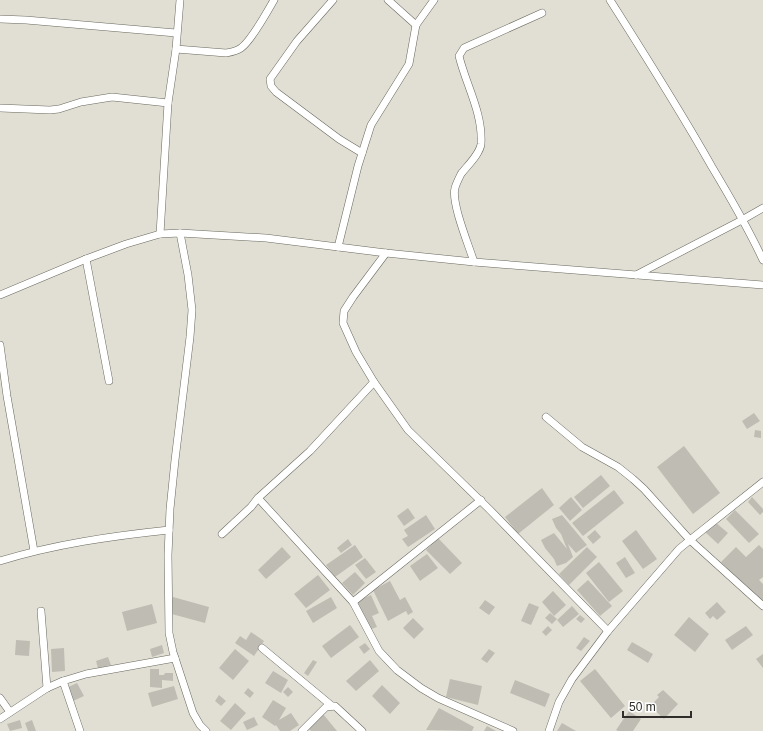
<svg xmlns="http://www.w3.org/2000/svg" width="763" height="731" font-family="Helvetica,sans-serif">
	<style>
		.building { fill: #bfbdb3 }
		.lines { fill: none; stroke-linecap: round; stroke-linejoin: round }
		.street-casing { stroke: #69685e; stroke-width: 8 }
		.street { stroke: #fff; stroke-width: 7 }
	</style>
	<rect width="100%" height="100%" fill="#e1dfd4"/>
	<g class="building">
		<polygon points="754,413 760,421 747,429 742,421"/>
		<polygon points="755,430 761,431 761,438 754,437"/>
		<polygon points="684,446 720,493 693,514 657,467"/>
		<polygon points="601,475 610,486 583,508 574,497"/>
		<polygon points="542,488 554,505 518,534 505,517"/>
		<polygon points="614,490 624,503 583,536 572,523"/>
		<polygon points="571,497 582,510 570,521 559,508"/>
		<polygon points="752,497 763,509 763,512 760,515 748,502"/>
		<polygon points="408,508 415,518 404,526 397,516"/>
		<polygon points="735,510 759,534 749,543 726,519"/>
		<polygon points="426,515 435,529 408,547 402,539 408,536 404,530"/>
		<polygon points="562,515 587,545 576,553 568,544 573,557 566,563 557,566 554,559 545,548 541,540 554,533 567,549 561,534 556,528 552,519"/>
		<polygon points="714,521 728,533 718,544 704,531"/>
		<polygon points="595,530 601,537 593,544 587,537"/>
		<polygon points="636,530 657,559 643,569 622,541"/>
		<polygon points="438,538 462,563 450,574 426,550"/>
		<polygon points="348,539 352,545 341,553 337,548"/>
		<polygon points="355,545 363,557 335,577 326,565"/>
		<polygon points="759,545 763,549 763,577 759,580 763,584 763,605 721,562 736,547 746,557"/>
		<polygon points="282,547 291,557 266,579 258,570"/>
		<polygon points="587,547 597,557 569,585 559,574"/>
		<polygon points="427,554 438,568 420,581 410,566"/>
		<polygon points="625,557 635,573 626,578 616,563"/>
		<polygon points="365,558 376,572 366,579 355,565"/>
		<polygon points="599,562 623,591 609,602 586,573"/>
		<polygon points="355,572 365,583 353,595 342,583"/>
		<polygon points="318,575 330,590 306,608 294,594"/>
		<polygon points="588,580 612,606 600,616 577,590"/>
		<polygon points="390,581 400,600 405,597 413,612 408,615 406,611 388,621 373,590"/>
		<polygon points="553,591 566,605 554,616 542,602"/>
		<polygon points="371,595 379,613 372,616 377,627 369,630 357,601"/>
		<polygon points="173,597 209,607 205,623 168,613"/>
		<polygon points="331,597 337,608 313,623 306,611"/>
		<polygon points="485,600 495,607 489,615 479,608"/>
		<polygon points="717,602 726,612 717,620 713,616 710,619 705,613"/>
		<polygon points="529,603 539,607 531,625 521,621"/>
		<polygon points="152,604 157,623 127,631 122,612"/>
		<polygon points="572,606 579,614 563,627 557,620"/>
		<polygon points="550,613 557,619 552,624 545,618"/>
		<polygon points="580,615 585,619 581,623 576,619"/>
		<polygon points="689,617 709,634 695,652 674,635"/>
		<polygon points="413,618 424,629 414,639 403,628"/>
		<polygon points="350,625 359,637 331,658 322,646"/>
		<polygon points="548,626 552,630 546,636 542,632"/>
		<polygon points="746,626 753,635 732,650 725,640"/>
		<polygon points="251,632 264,641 254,656 235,643 240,636 246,640"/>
		<polygon points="584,637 590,641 581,651 576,648"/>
		<polygon points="16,640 30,641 29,656 15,655"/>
		<polygon points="632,642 653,654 648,663 627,650"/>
		<polygon points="365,643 370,649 364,654 359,647"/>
		<polygon points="162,645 164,653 152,657 150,649"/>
		<polygon points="64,648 65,671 52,672 51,649"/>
		<polygon points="235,649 249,661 233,680 219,668"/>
		<polygon points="489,649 495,653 487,663 481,659"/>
		<polygon points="763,654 763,668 756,659"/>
		<polygon points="108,657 111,665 98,668 96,661"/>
		<polygon points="313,660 317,662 308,676 304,673"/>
		<polygon points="370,660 379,671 356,691 346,681"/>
		<polygon points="150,669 159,669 159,675 164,675 165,673 173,673 173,681 162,680 162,688 150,687"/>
		<polygon points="595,669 625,706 611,718 580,681"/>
		<polygon points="273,671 288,680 281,693 265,683"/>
		<polygon points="450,679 482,686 478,705 446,697"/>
		<polygon points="515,680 550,694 545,707 510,693"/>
		<polygon points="77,683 84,696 71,702 64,689"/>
		<polygon points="382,685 400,703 390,714 372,696"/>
		<polygon points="174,686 178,699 152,707 148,693"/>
		<polygon points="288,687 293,692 288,697 283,692"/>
		<polygon points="248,688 254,693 250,698 244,693"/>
		<polygon points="663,690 678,704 664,719 650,706 659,697 657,695"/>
		<polygon points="219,695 226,701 221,706 215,701"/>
		<polygon points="273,700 286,708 279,720 291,713 299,725 290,731 280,731 276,725 275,726 262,717"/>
		<polygon points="235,703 246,713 231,730 220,721"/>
		<polygon points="439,708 474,727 472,731 426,730"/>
		<polygon points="629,711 641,719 633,731 618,731 616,730"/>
		<polygon points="323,714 337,731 311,731 307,727"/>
		<polygon points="254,717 258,725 247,730 243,722"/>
		<polygon points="20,720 22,728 10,731 7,724"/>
		<polygon points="32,720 36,731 28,731 25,723"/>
		<polygon points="562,723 576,731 557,731"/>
		<polygon points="487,726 496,731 484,731"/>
	</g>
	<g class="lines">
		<g class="street-casing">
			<g id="street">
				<polyline points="333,0 297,41 270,79 271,86 276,92 339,139 362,153"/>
				<polyline points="388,0 416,25"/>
				<path d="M610,0C645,55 680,110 712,167C730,197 748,228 763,260"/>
				<polyline points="0,19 26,20 176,33"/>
				<path d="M176,49L226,53C232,52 237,51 241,48C252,40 267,12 274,0"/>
				<polyline points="0,108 50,110 59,109 81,102 112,97 168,103"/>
				<polyline points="180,233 188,275 192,310 190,337 175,460 170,509 168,555 169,633 173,652 193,713 200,725 206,731"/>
				<polyline points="160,234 168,103 176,49 180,0"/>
				<polyline points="338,247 358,166 371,125 409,64 416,25 434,0"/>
				<polyline points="386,253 353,297 344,311 343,323 356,352 374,382 408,430 489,509 608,631"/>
				<polyline points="86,259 109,381"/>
				<path d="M474,262C469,246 451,203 455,188C456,184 459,178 461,174C467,166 480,154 481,144C483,113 466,85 459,56L464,48L542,13"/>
				<polyline points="636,275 742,220 763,208"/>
				<polyline points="0,295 86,259 126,244 160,234 180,233 266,238 386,253 474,262 763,285"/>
				<polyline points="0,345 7,396 34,551"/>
				<polyline points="546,417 582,447 618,467 633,479 644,489 690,540 763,606"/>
				<polyline points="258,498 353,602 379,651 397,670 421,688 438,698 513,731"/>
				<polyline points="222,534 251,507 258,498 310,451 374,382"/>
				<path d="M0,561C55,544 112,536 169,530"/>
				<polyline points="353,602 481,500"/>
				<polyline points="41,611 47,688"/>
				<polyline points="262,648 332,706"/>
				<polyline points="63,681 80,731"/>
				<polyline points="0,698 10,712"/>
				<polyline points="0,719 47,688 63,681 86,674 175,658"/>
				<polyline points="302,731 326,707 335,706 362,731"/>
				<polyline points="549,731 559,702 572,679 608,631 679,549 690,540 763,482"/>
			</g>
		</g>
		<use href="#street" class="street"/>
	</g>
	<path d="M623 711v6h68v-6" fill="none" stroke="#2f2e2a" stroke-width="2"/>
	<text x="629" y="711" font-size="12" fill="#2f2e2a" stroke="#ffffff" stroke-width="3" paint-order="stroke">50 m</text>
</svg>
